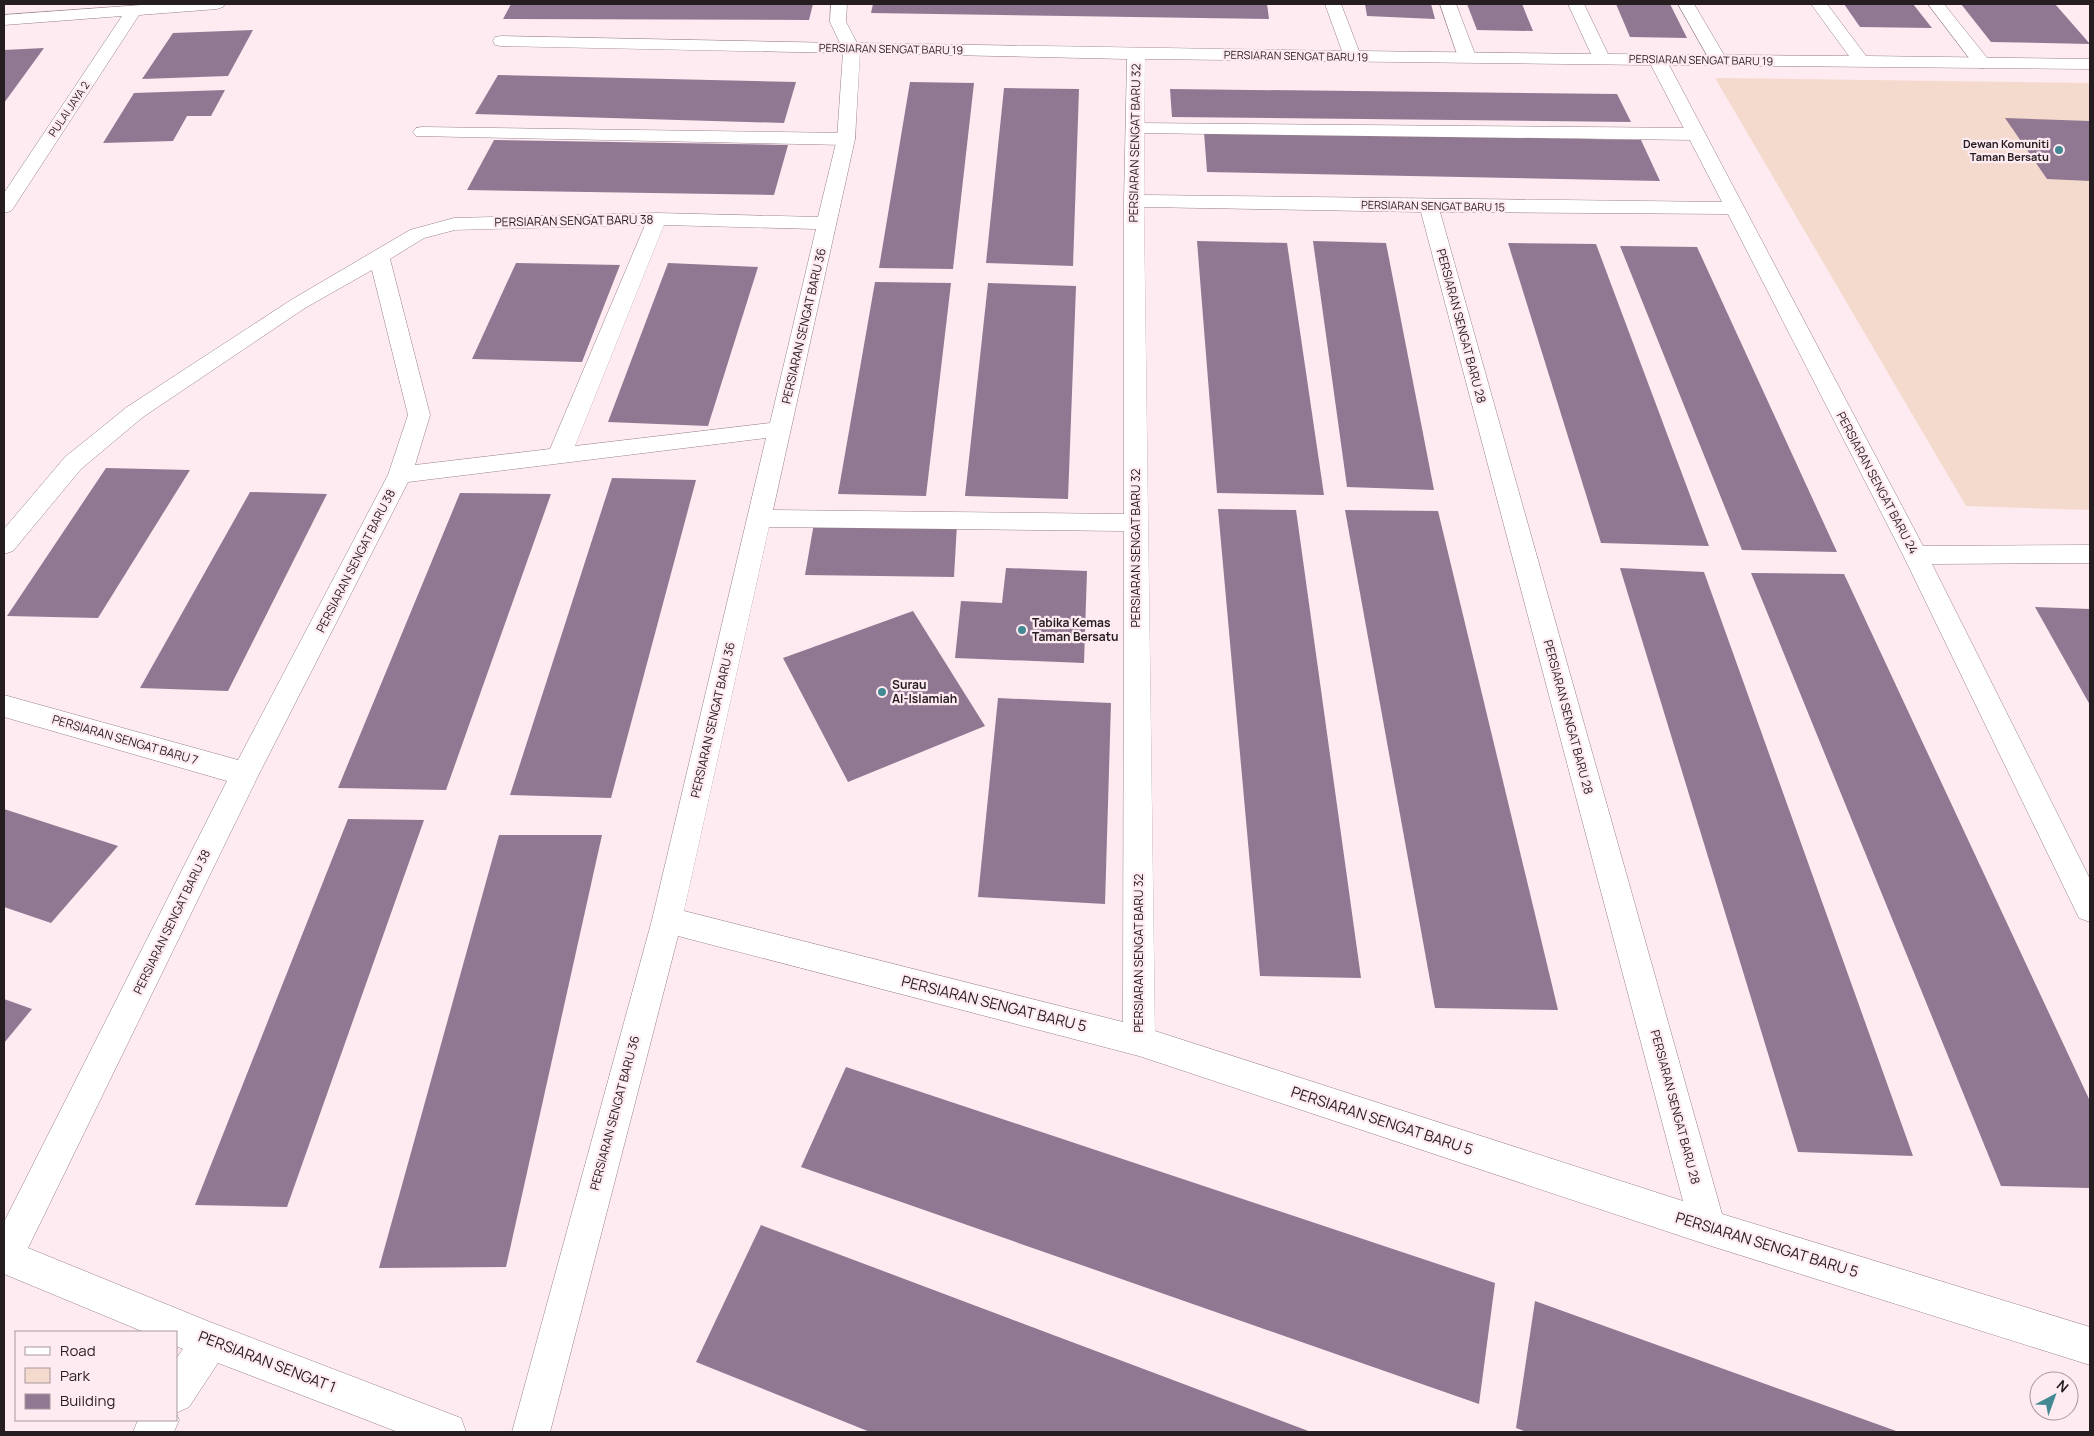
<svg xmlns="http://www.w3.org/2000/svg" width="2094" height="1436" font-family="Manrope,sans-serif">
	<style>
		.green { fill: #f4dacc }
		.building { fill: #907892 }
		.lines { fill: none; stroke-linecap: round; stroke-linejoin: round }
		.lane-casing { stroke: #98818a; stroke-width: 1 }
		.street-casing { stroke: #98818a; stroke-width: 1 }
		.lane { fill: #fff; fill-rule: evenodd }
		.street { fill: #fff; fill-rule: evenodd }
		.poi-dot { fill: #438993; stroke: #feeaf1; stroke-width: 2 }
		.labels { text-anchor: middle; stroke-width: 4.5; stroke-linejoin: round; paint-order: stroke }
		.far-street-label { font-size: 11px; fill: #261d21; stroke: #feeaf1 }
		.far-poi-label { font-size: 11px; font-weight: bold; fill: #261d21; stroke: #feeaf1; text-anchor: end }
		.street-label { font-size: 12px; fill: #261d21; stroke: #feeaf1 }
		.poi-label { font-size: 12px; font-weight: bold; fill: #261d21; stroke: #feeaf1; text-anchor: start }
		.near-street-label { font-size: 15px; fill: #261d21; stroke: #feeaf1 }
	</style>
	<rect width="100%" height="100%" fill="#feeaf1"/>
	<polygon class="green" points="1715,78 2090,83 2090,510 1966,506"/>
	<g class="building">
		<polygon points="511,4 813,4 809,20 503,19"/>
		<polygon points="873,4 1267,4 1269,19 871,13"/>
		<polygon points="1365,4 1431,4 1435,19 1367,16"/>
		<polygon points="1467,4 1522,4 1533,31 1477,30"/>
		<polygon points="1616,4 1670,4 1687,38 1630,37"/>
		<polygon points="1844,4 1913,4 1932,28 1860,27"/>
		<polygon points="1961,4 2055,4 2090,44 1991,42"/>
		<polygon points="253,30 228,76 142,79 173,33"/>
		<polygon points="44,48 4,103 4,50"/>
		<polygon points="498,75 796,82 784,123 475,114"/>
		<polygon points="910,82 974,83 953,269 879,268"/>
		<polygon points="1004,88 1079,89 1073,266 986,263"/>
		<polygon points="1170,89 1617,94 1631,122 1172,117"/>
		<polygon points="225,90 211,116 187,116 173,141 103,143 134,93"/>
		<polygon points="2005,118 2090,121 2090,181 2047,179"/>
		<polygon points="1204,132 1641,140 1660,181 1207,172"/>
		<polygon points="494,140 788,145 774,195 467,190"/>
		<polygon points="1197,241 1287,243 1324,495 1217,493"/>
		<polygon points="1313,241 1386,243 1434,490 1347,487"/>
		<polygon points="1508,243 1596,244 1709,546 1601,543"/>
		<polygon points="1620,246 1697,247 1837,552 1742,550"/>
		<polygon points="516,263 620,265 582,362 472,359"/>
		<polygon points="668,263 758,267 708,426 608,422"/>
		<polygon points="875,282 951,283 926,496 838,494"/>
		<polygon points="988,283 1076,286 1068,499 965,496"/>
		<polygon points="106,468 190,470 98,618 7,616"/>
		<polygon points="612,478 696,480 611,798 510,795"/>
		<polygon points="250,492 327,494 228,691 140,688"/>
		<polygon points="460,493 551,494 446,790 338,788"/>
		<polygon points="1218,509 1296,510 1361,978 1260,976"/>
		<polygon points="1345,510 1438,511 1558,1010 1435,1008"/>
		<polygon points="814,523 957,524 954,577 805,575"/>
		<polygon points="1006,568 1087,571 1084,663 955,658 961,601 1002,603"/>
		<polygon points="1620,568 1704,572 1913,1156 1798,1152"/>
		<polygon points="1751,573 1844,574 2090,1101 2090,1188 2001,1186"/>
		<polygon points="2035,607 2090,609 2090,705"/>
		<polygon points="913,611 985,726 848,782 783,658"/>
		<polygon points="998,698 1111,703 1105,904 978,897"/>
		<polygon points="4,809 118,846 51,923 4,907"/>
		<polygon points="348,819 424,820 287,1207 195,1205"/>
		<polygon points="499,835 602,835 506,1267 379,1268"/>
		<polygon points="4,999 32,1009 4,1043"/>
		<polygon points="846,1067 1495,1283 1479,1404 801,1167"/>
		<polygon points="761,1225 1311,1432 870,1432 696,1362"/>
		<polygon points="1535,1301 1899,1432 1527,1432 1516,1428"/>
	</g>
	<g class="lines">
		<g class="lane-casing">
			<g id="lane">
				<polygon points="1440,4 1456,4 1476,57 1473,61 1467,62 1461,61 1458,57"/>
				<polygon points="1678,4 1694,4 1727,60 1724,64 1718,65 1712,64"/>
				<polygon points="1928,4 1944,4 1988,59 1991,63 1988,67 1982,68 1976,67"/>
				<polygon points="1135,123 1695,128 1701,130 1704,134 1701,138 1695,140 1135,133 1129,132 1126,128 1129,124"/>
				<polygon points="422,127 846,133 853,135 855,139 853,143 846,145 416,136 413,132 416,128"/>
			</g>
		</g>
		<g class="street-casing">
			<g id="street">
				<polygon points="155,4 225,4 223,7 217,9 139,15 14,207 11,211 4,213 4,193 122,16 4,25 4,15"/>
				<path d="M831,4H847L846,22L857,43L1342,51L1325,4H1341L1359,51L1591,54L1568,4H1584L1608,54L1849,56L1811,4H1827L1866,56L2090,59V69L1669,65L1923,546L2090,545V563L1932,564L2090,879V922L2079,918L1903,555L1728,214L1440,212L1722,1214L2090,1327V1365L1708,1245L1139,1056L678,936L550,1432H512L652,920L766,438L408,482L259,774L28,1248L210,1322L461,1418L466,1432H398L218,1363L189,1407L176,1413L179,1420L174,1432H133L138,1420H176V1359L183,1349L176,1346V1332H144L4,1274V1222L227,781L4,717V695L238,760L388,475L408,415L372,270L305,308L143,417L81,469L13,551L4,554V529L65,457L127,407L291,300L410,230L454,218L657,213L818,217L837,139L843,53L501,46L495,45L493,41L495,37L501,36L840,43L830,22ZM860,53L1127,59L1124,201V514L773,510L855,139ZM1145,59L1651,65L1722,202L1144,195ZM1144,207L1421,212L1683,1201L1155,1031ZM645,225L550,449L415,465L430,415L390,259L424,238L455,230ZM664,225L816,229L770,423L575,446ZM769,527L1124,531L1123,1022L684,911Z"/>
			</g>
		</g>
		<use href="#lane" class="lane"/>
		<use href="#street" class="street"/>
	</g>
	<g class="poi-dot">
		<circle cx="2059" cy="150" r="5"/>
		<circle cx="1022" cy="630" r="5"/>
		<circle cx="882" cy="692" r="5"/>
	</g>
	<g class="labels">
		<g class="far-street-label">
			<text transform="translate(891 49) rotate(1)" y="4">PERSIARAN SENGAT BARU 19</text>
			<text transform="translate(1296 56) rotate(1)" y="4">PERSIARAN SENGAT BARU 19</text>
			<text transform="translate(1701 60) rotate(1)" y="4">PERSIARAN SENGAT BARU 19</text>
			<text transform="translate(69 109) rotate(-56)" y="4">PULAI JAYA 2</text>
			<text transform="translate(1433 206) rotate(1)" y="4">PERSIARAN SENGAT BARU 15</text>
		</g>
		<g class="far-poi-label">
			<text x="2049" y="148">Dewan Komuniti<tspan x="2049" dy="13">Taman Bersatu</tspan></text>
		</g>
		<g class="street-label">
			<text transform="translate(1135 143) rotate(-89)" y="4">PERSIARAN SENGAT BARU 32</text>
			<text transform="translate(574 221) rotate(-1)" y="4">PERSIARAN SENGAT BARU 38</text>
			<text transform="translate(804 326) rotate(-77)" y="4">PERSIARAN SENGAT BARU 36</text>
			<text transform="translate(1461 326) rotate(75)" y="4">PERSIARAN SENGAT BARU 28</text>
			<text transform="translate(1877 483) rotate(62)" y="4">PERSIARAN SENGAT BARU 24</text>
			<text transform="translate(1136 548) rotate(-90)" y="4">PERSIARAN SENGAT BARU 32</text>
			<text transform="translate(356 561) rotate(-63)" y="4">PERSIARAN SENGAT BARU 38</text>
			<text transform="translate(1568 717) rotate(75)" y="4">PERSIARAN SENGAT BARU 28</text>
			<text transform="translate(713 720) rotate(-77)" y="4">PERSIARAN SENGAT BARU 36</text>
			<text transform="translate(125 740) rotate(16)" y="4">PERSIARAN SENGAT BARU 7</text>
			<text transform="translate(172 922) rotate(-64)" y="4">PERSIARAN SENGAT BARU 38</text>
			<text transform="translate(1139 953) rotate(-90)" y="4">PERSIARAN SENGAT BARU 32</text>
			<text transform="translate(1675 1107) rotate(75)" y="4">PERSIARAN SENGAT BARU 28</text>
			<text transform="translate(615 1113) rotate(-75)" y="4">PERSIARAN SENGAT BARU 36</text>
		</g>
		<g class="poi-label">
			<text x="1032" y="627">Tabika Kemas<tspan x="1032" dy="14">Taman Bersatu</tspan></text>
			<text x="892" y="689">Surau<tspan x="892" dy="14">Al-Islamiah</tspan></text>
		</g>
		<g class="near-street-label">
			<text transform="translate(994 1004) rotate(14)" y="5">PERSIARAN SENGAT BARU 5</text>
			<text transform="translate(1382 1121) rotate(18)" y="5">PERSIARAN SENGAT BARU 5</text>
			<text transform="translate(1767 1245) rotate(17)" y="5">PERSIARAN SENGAT BARU 5</text>
			<text transform="translate(267 1362) rotate(21)" y="5">PERSIARAN SENGAT 1</text>
		</g>
	</g>
	<rect width="2094" height="1436" fill="none" stroke="#261d21" stroke-width="10"/>
	<rect x="15" y="1331" width="162" height="90" fill="#feeaf1" stroke="#a8989e"/>
	<rect x="25" y="1347" width="25" height="8" fill="#ffffff" stroke="#a8989e"/>
	<text x="60" y="1356" font-size="15" fill="#261d21">Road</text>
	<rect x="25" y="1368" width="25" height="15" fill="#f4dacc" stroke="#a8989e"/>
	<text x="60" y="1381" font-size="15" fill="#261d21">Park</text>
	<rect x="25" y="1394" width="25" height="15" fill="#907892" stroke="#a8989e"/>
	<text x="60" y="1406" font-size="15" fill="#261d21">Building</text>
	<g transform="translate(2054 1396) rotate(41)"><circle r="24" fill="#feeaf1" stroke="#a8989e"/>
	<path d="M0-4L9 19L0 12L-9 19Z" fill="#438993"/>
	<text y="-8" font-size="14" font-weight="bold" text-anchor="middle" fill="#261d21">N</text>
	</g>
</svg>
